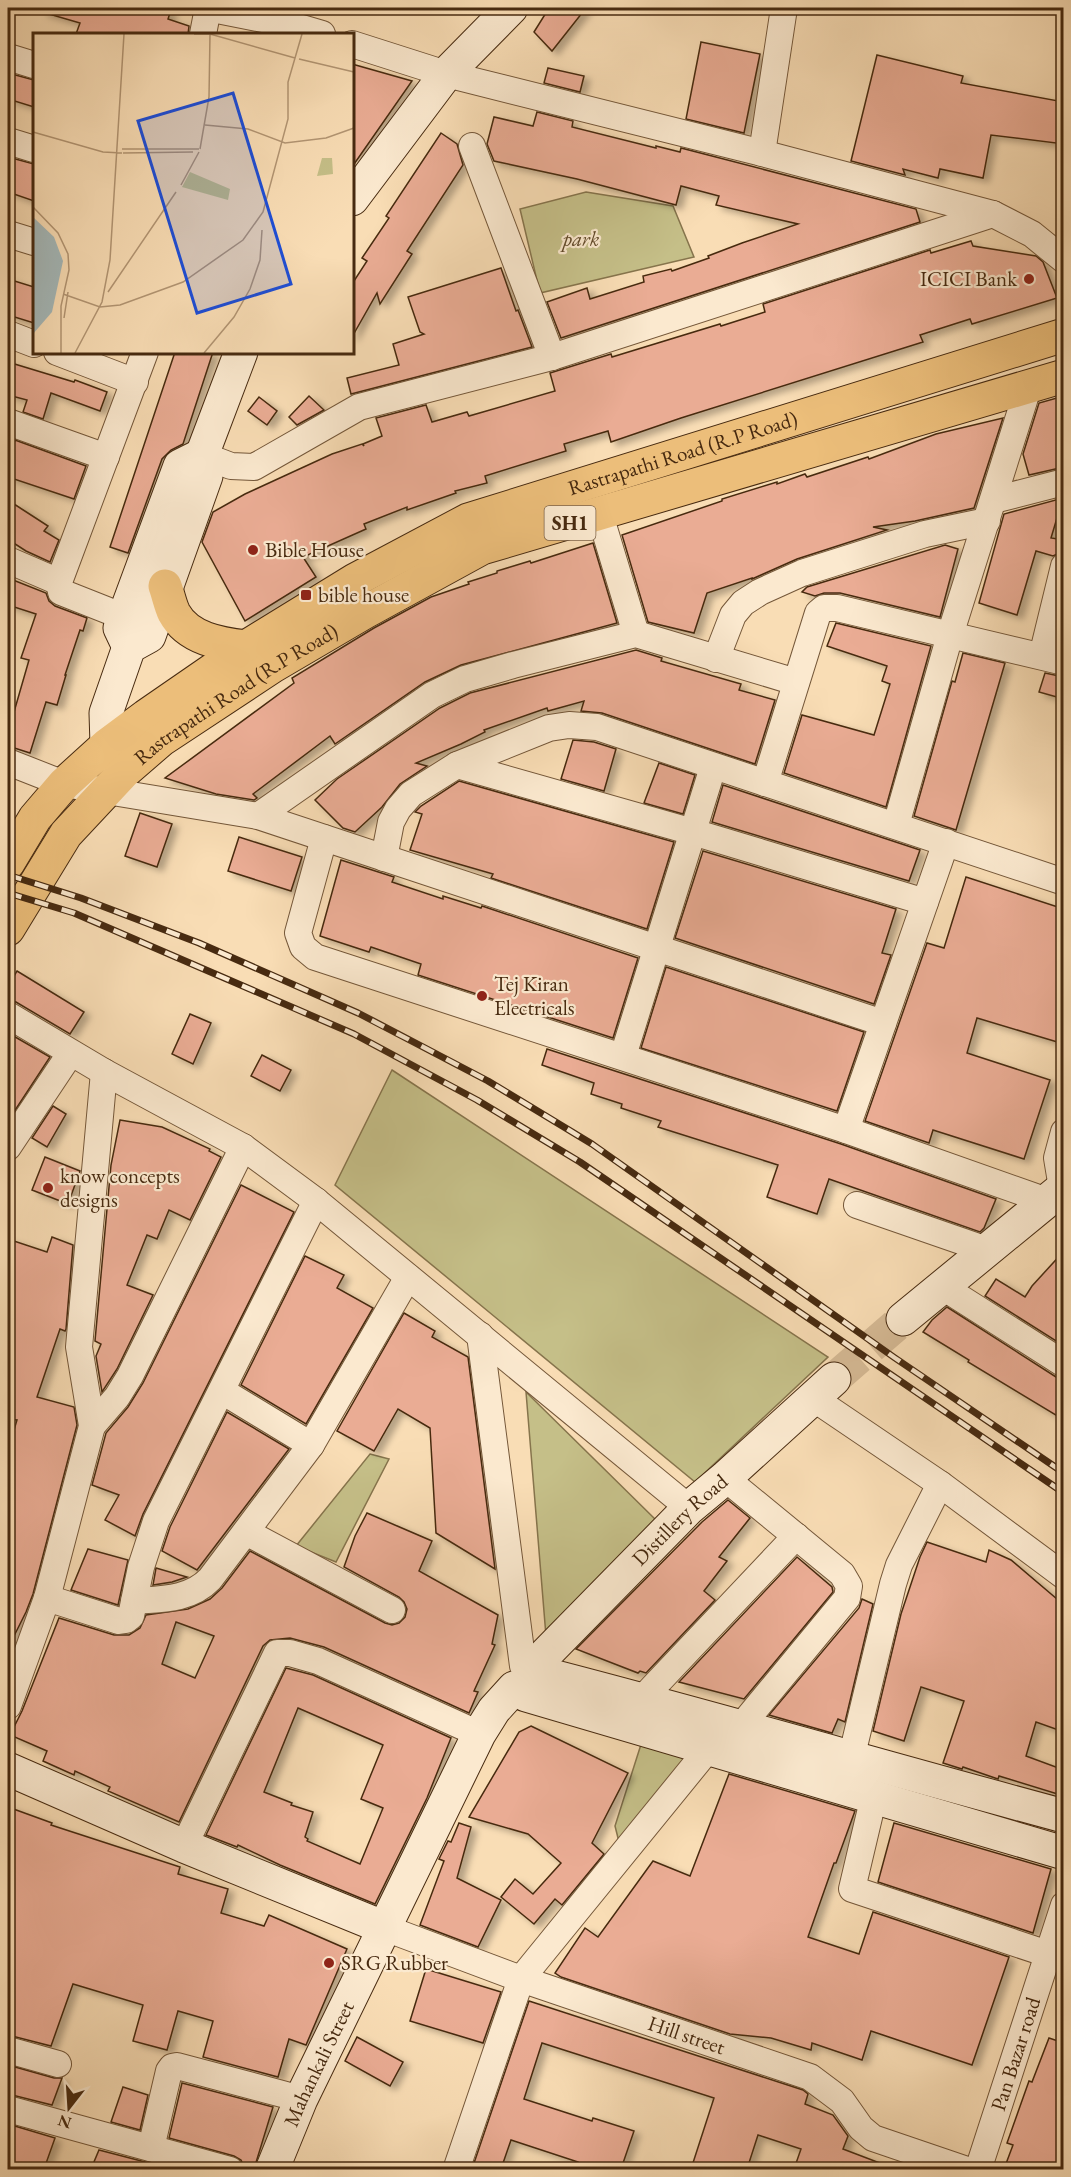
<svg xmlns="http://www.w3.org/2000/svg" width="1071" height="2177" font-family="'EB Garamond',serif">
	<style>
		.green { fill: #c5bf88; stroke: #86744c; stroke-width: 1.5 }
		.building { fill: #eaac94; stroke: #472a10; stroke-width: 1.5; fill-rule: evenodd; filter: url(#shadow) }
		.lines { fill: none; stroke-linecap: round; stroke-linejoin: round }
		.secondary-tunnel { stroke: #d5b994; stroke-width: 33; stroke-dasharray: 33 16; stroke-linecap: butt }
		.street-casing { stroke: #745739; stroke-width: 28 }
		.secondary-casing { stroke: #472a10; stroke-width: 35 }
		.primary-casing { stroke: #472a10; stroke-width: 35 }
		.street { stroke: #fbe9cf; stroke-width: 26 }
		.secondary { stroke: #fbe9cf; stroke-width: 33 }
		.primary { stroke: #ecbe7a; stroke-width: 33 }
		.rail-casing { stroke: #472a10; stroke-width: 7 }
		.rail { stroke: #fbe9cf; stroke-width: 4.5; stroke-dasharray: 14; stroke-linecap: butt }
		.poi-dot { fill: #8f2418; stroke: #fbe9cf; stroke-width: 2 }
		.labels { text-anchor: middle; stroke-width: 4.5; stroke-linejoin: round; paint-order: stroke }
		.shield { fill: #fbe9cf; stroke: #7d6349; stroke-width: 1.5 }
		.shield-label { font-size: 20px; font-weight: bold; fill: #472a10 }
		.park-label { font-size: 21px; font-style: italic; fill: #604828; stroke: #fbe9cf }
		.poi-label { font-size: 21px; fill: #472a10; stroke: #fbe9cf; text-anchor: start }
		.street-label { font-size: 21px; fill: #472a10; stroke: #fbe9cf }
		.inset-road { fill: none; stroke: #b29573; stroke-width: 1.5 }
		.view { fill: #1d4ed8; fill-opacity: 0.15; stroke: #1d4ed8; stroke-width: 3 }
		.inset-edge { fill: none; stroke: #472a10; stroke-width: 3 }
	</style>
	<defs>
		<filter id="shadow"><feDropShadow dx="6" dy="4" stdDeviation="3" flood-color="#0004"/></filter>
	</defs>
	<rect width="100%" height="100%" fill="#f9ddb5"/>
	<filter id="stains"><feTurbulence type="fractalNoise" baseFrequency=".00333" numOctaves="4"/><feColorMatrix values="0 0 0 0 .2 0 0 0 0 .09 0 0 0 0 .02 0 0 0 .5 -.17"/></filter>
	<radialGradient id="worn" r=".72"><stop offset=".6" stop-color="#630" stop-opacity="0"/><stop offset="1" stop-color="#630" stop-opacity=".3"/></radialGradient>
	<g class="green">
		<polygon points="586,192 673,206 694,257 540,293 520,209"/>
		<polygon points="392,1070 828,1357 695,1482 335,1185"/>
		<polygon points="526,1392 658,1522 546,1636"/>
		<polygon points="370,1454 389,1459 336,1562 296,1546"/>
		<polygon points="644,1735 701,1753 623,1858 615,1826"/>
	</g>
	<g class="building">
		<polygon points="43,8 160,8 171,10 168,19 189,26 188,34 76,34 80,23 42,12"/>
		<polygon points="549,8 586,8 552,51 534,32"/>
		<polygon points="701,42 760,54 744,133 686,119"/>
		<polygon points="877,55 963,76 961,83 1064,102 1064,144 991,135 983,178 940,169 938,178 903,169 905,175 851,161"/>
		<polygon points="352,64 412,81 352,167"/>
		<polygon points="548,68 584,76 580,92 544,83"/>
		<polygon points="8,73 34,80 34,107 8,99"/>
		<polygon points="537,112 573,121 572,127 656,148 656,146 680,152 681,148 916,209 920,222 561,338 547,302 587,288 590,299 644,282 643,276 671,269 672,271 709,258 708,256 742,243 798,224 716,205 719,196 681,186 676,205 577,179 494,161 487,144 494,117 533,126"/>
		<polygon points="441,133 457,144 463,165 407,251 412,254 380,304 377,293 352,337 352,284 367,261 362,258 389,218 386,216"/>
		<polygon points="8,157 34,164 34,201 8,192"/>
		<polygon points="971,241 973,246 1036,256 1043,262 1057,298 972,324 970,319 920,335 923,342 681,418 611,442 608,431 564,444 566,451 485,476 487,483 455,491 456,493 407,510 407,507 364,524 366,529 303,557 316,577 245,621 202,542 213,512 245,494 332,454 362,444 364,446 363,444 382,436 376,418 426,405 432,422 467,412 469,416 555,391 550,373 611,354 612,357 720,324 721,326 765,312 763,304 930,250 931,253"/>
		<polygon points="501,268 516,311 518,310 532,347 351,394 347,378 399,365 393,344 424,334 420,332 408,297"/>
		<polygon points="8,279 34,287 34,323 8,315"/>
		<polygon points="175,352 213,352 183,444 171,450 162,459 128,553 110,547"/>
		<polygon points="8,362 74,382 75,380 107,392 100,411 51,393 43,419 23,412 27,400 8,395"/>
		<polygon points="309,396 324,410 297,425 289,417"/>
		<polygon points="1064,396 1064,467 1029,475 1023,454 1039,403"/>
		<polygon points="259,397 277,411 267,425 248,411"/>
		<polygon points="1003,418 974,508 915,521 873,527 887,530 797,559 752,579 752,578 707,593 694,633 648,622 622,535 722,501 722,499 777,482 777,484 805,474 807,477 868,457 869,459 936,434"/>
		<polygon points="15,440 86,466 74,499 8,477 8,464"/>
		<polygon points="1063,498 1051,538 1064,540 1064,551 1053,556 1036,551 1017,615 979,603 1004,514"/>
		<polygon points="14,504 48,526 44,531 59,540 50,562 26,551 12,542 14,539 8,535 8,514"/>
		<polygon points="593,543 617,623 461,665 425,682 335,744 330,736 253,794 257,798 254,800 216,794 165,778 294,683 292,678 374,628 431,597 469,584 468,582 497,573 497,571 530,561 531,563"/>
		<polygon points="945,545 958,549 940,617 840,593 824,593 815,596 802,592 807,587"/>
		<polygon points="8,578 46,593 49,601 55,606 87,618 83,631 80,630 65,675 66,675 57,705 46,702 30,753 8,746 8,710 14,712 29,660 21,658 36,614 8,605"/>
		<polygon points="836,623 931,646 886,807 784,773 802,715 874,735 890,684 882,681 887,666 827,646"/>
		<polygon points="636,650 662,658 661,661 741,684 739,690 775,700 755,764 602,713 581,711 584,701 548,711 547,708 484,730 485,732 461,744 416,763 427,766 400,784 382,807 355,832 343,828 315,800 337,779 440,708 470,693"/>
		<polygon points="963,653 1005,663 956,830 914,816 952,681 955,682"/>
		<polygon points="1045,673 1064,677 1064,699 1039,692"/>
		<polygon points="573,740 594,742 616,749 604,791 561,779"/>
		<polygon points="659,763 695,775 683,814 644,803"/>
		<polygon points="459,781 674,842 647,929 491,878 493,874 410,850 422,814 415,812 421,806"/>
		<polygon points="723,785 920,850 909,881 712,822"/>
		<polygon points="140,813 172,824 157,867 125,856"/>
		<polygon points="239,837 302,857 291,891 228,871"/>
		<polygon points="703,851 896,909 882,953 891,955 874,1004 675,938"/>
		<polygon points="341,860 394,877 392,882 443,899 443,896 481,908 482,906 638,958 613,1038 418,975 421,964 371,947 369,952 320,936"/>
		<polygon points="966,877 1064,909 1064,1044 977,1018 967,1053 1050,1080 1024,1159 933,1130 929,1143 865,1121 927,943 944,948"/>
		<polygon points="666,967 864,1032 837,1111 641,1048"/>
		<polygon points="17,971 84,1012 70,1034 16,1002 8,1000 8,987"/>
		<polygon points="190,1014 211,1023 193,1064 172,1054"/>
		<polygon points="10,1034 50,1057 8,1121 8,1037"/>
		<polygon points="547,1049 841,1144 996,1199 984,1228 980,1232 829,1179 817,1214 767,1197 778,1165 658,1127 661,1121 621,1108 622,1104 591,1094 594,1083 542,1065"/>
		<polygon points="262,1055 291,1070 280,1091 251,1076"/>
		<polygon points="53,1106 66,1114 47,1147 32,1138"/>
		<polygon points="120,1120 162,1127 210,1149 209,1151 221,1157 190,1220 169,1210 157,1239 147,1235 127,1285 153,1295 117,1369 102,1392 96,1356 101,1344 95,1341 111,1165"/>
		<polygon points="45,1157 80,1171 68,1204 32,1190"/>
		<polygon points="241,1185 294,1212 143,1514 135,1536 105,1520 119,1495 92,1485 106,1433 128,1407 143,1383"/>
		<polygon points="52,1237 73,1245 66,1329 65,1331 60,1329 37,1397 74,1407 77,1425 33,1594 26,1612 8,1648 8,1450 17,1420 8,1419 8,1239 47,1252"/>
		<polygon points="1064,1251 1064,1346 985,1296 996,1279 1025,1297 1032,1286"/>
		<polygon points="305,1256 344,1275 337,1288 373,1308 306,1424 241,1385"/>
		<polygon points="947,1307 1056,1377 1064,1379 1064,1420 968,1362 969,1360 923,1332 932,1320"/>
		<polygon points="404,1313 435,1331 432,1337 468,1357 495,1569 436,1533 430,1428 398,1409 374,1451 337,1431"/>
		<polygon points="227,1412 289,1449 197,1570 162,1551 170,1527"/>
		<polygon points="728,1500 750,1518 719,1557 727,1561 704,1591 715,1600 646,1673 640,1671 638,1673 576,1649 702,1522"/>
		<path d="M367,1513L432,1541L419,1571L498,1615L492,1644L495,1645L474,1691L478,1692L469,1713L324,1647L290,1638L270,1640L263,1646L179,1822L108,1791L110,1787L75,1771L74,1775L43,1761L47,1751L10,1735L22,1711L59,1618L114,1635H129L140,1628L146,1615L188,1609L210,1599L222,1588L250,1551L385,1623L392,1625L399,1623L405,1617L407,1609L404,1602L399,1597L344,1567L355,1536ZM176,1622L214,1636L195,1678L162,1664Z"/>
		<polygon points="927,1542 986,1562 989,1550 1011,1560 1064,1605 1064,1732 1036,1722 1026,1756 1064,1770 1064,1796 999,1776 998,1779 963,1767 962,1769 943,1763 964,1701 921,1687 904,1741 873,1731 901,1614 920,1557"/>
		<polygon points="88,1549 128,1560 118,1605 71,1590"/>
		<polygon points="797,1557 832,1587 833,1592 744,1699 679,1682"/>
		<polygon points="156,1568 187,1577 172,1582 153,1585"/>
		<polygon points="862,1599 873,1604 845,1722 838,1719 832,1733 769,1715 859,1608"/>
		<path d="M286,1668L313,1675L451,1738L427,1798L375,1904L280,1865L238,1845L237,1847L206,1835ZM298,1708L383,1745L361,1799L383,1808L360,1864L307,1841L308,1839L305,1837L313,1812L291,1805L292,1803L264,1792Z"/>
		<polygon points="531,1726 628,1773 592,1843 604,1854 562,1905 555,1899 534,1924 501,1897 515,1879 533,1894 561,1863 528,1834 469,1817 519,1732"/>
		<polygon points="729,1774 855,1811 836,1863 834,1863 808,1937 859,1954 873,1912 1009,1957 972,2065 871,2031 862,2060 812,2043 811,2050 771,2038 730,2034 561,1977 555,1973 585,1928 598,1937 653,1861 690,1876"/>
		<polygon points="8,1807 52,1823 51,1825 180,1867 178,1874 228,1889 221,1913 264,1926 269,1915 347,1949 306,2045 289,2039 278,2077 203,2057 213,2021 178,2011 167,2050 133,2041 143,2005 73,1984 51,2046 8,2035"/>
		<polygon points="459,1823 471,1827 457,1878 501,1900 478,1947 420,1925 444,1861 439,1859 448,1841 451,1842"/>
		<polygon points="894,1823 1051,1869 1033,1933 878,1882"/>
		<polygon points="426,1969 501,1992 483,2043 410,2021"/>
		<polygon points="529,2001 803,2090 808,2094 805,2104 833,2115 848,2136 843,2149 893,2168 893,2169 794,2169 801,2149 758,2135 747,2169 691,2169 714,2098 542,2043 524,2099 592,2121 593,2118 634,2131 621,2169 576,2169 578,2162 511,2140 501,2169 472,2169"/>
		<polygon points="357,2037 403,2062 390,2086 345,2061"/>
		<polygon points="1049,2038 1064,2043 1064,2169 1004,2169 1013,2145 1007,2143 1029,2081 1032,2082"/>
		<polygon points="8,2065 54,2078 62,2078 52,2105 8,2094"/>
		<polygon points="182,2083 273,2107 254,2169 245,2169 241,2160 234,2156 169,2138"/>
		<polygon points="123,2087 148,2095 140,2130 111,2122"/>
		<polygon points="8,2124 55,2138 44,2169 8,2169"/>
		<polygon points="99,2150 172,2169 91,2169"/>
	</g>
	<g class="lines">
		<polyline class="secondary-tunnel" points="834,1379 903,1319"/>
		<g class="street-casing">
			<g id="street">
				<polyline points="207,8 288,24 322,34"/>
				<polyline points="203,34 208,8"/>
				<polyline points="352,44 446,74 762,153 993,214 1032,234 1064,260"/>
				<polyline points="8,57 34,65"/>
				<polyline points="8,141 34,149"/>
				<polyline points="472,146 552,357"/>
				<polyline points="762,153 784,8"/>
				<polyline points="8,234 34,242"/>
				<polyline points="8,334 34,344"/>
				<polyline points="57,352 135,382"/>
				<polyline points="8,422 106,457"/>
				<polyline points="202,455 231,466 254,467 359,407 552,357 993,214"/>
				<polyline points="994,500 1064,482"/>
				<polyline points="600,515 636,634"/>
				<polyline points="8,560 59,582"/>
				<polyline points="109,611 61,592 59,582 145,352"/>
				<polyline points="1042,656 1064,566"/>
				<polyline points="716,659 733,615 743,603 760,592 802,573 925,534 987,521"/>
				<polyline points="8,762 64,784 258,816 883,1023"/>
				<polyline points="457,765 693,832 925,902"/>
				<polyline points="765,783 818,613 824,608 837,608 1064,662"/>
				<polyline points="258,816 432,695 465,679 513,665 636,634 796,682"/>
				<polyline points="896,825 950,635 1029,385"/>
				<polyline points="324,838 298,933 303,947 315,957 846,1130 1047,1201"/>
				<polyline points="384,858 391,822 398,809 411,794 457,765 549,728 569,725 597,727 1064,882"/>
				<polyline points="8,1015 104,1072 243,1147 316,1201 689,1508"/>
				<polyline points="623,1056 713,767"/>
				<polyline points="846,1130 946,842"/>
				<polyline points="8,1147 70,1054"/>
				<polyline points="1062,1188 1057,1158 1064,1132"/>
				<polyline points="857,1205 987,1250"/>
				<polyline points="943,1287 1064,1364"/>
				<polyline points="480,1335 523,1666"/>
				<polyline points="222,1391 311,1445"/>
				<polyline points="813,1398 940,1484 1064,1576"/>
				<polyline points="92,1426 117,1397 130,1376 243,1147"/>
				<polyline points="725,1478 842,1574 849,1586 847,1598 742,1725"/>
				<polyline points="246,1532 392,1610"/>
				<polyline points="47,1598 119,1621 126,1620 131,1616 141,1567 156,1521 316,1201"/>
				<path d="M134,1601C161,1599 190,1600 210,1579L311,1445L408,1277"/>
				<polyline points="8,1706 47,1598 92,1426 79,1347 104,1072"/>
				<polyline points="638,1714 642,1699 796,1536"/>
				<polyline points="851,1759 893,1584 899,1565 940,1484"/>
				<polyline points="874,1796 852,1889 1048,1954"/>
				<polyline points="184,1846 277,1653 290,1653 318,1661 479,1734"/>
				<path id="s1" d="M385,1928L521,1979L810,2077L842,2101L861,2128L873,2138L967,2170"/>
				<polyline points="8,2050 58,2064"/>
				<polyline points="8,2109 230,2170"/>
				<polyline points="151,2148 169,2071 172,2067 177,2066 301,2099"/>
				<polyline points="456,2170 521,1979 709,1748"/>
				<path id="s2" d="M978,2170L1064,1905"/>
			</g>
		</g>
		<g class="secondary-casing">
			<g id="secondary">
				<polyline points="352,199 446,74 511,8"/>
				<polyline points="129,647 120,628 180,466 202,455"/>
				<polyline points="121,767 107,745 106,713 129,647 149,636 206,476 202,455 241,352"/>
				<polyline points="903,1319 1064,1187"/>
				<path id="s3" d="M533,1667L689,1508L725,1478L834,1379"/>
				<path d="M540,1673C715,1718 889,1769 1064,1816"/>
				<polyline points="526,1695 1064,1853"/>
				<polyline points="8,1769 184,1846 385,1928"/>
				<path id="s4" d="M272,2170L301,2099L479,1734L494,1710L514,1688"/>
			</g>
		</g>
		<g class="primary-casing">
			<g id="primary">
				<path d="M165,586C168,594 170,605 174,613C188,639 221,644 246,647"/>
				<path id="s5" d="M8,863L35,818L64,784L107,745L146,716L246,647L355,580L468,520L1064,335"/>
				<path id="s6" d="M8,929L66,834L124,772L161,740L273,666L365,612L482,548L1064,376"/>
			</g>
		</g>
		<use href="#street" class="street"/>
		<use href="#secondary" class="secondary"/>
		<use href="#primary" class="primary"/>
		<g class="rail-casing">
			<g id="rail">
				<polyline points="8,875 81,898 199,943 358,1013 488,1081 592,1144 895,1358 1064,1473"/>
				<polyline points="8,893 74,913 354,1034 477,1100 580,1162 1064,1493"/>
			</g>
		</g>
		<use href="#rail" class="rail"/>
	</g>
	<g class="poi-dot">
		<circle cx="1029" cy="279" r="6"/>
		<circle cx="253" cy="550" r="6"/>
		<rect x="300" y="589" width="12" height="12" rx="3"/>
		<circle cx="482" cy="996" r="6"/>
		<circle cx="48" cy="1188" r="6"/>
		<circle cx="329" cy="1963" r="6"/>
	</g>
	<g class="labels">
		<rect class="shield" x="544.5" y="506" width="51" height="34" rx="4.5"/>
		<g class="shield-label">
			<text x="570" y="530">SH1</text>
		</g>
		<g class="park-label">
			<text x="581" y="246">park</text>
		</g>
		<g class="poi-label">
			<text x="1017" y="286" text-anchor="end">ICICI Bank</text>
			<text x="265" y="557">Bible House</text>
			<text x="318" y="602">bible house</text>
			<text x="494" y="991">Tej Kiran<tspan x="494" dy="24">Electricals</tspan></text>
			<text x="60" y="1183">know concepts<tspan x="60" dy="24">designs</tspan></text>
			<text x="341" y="1970">SRG Rubber</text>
		</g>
		<g class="street-label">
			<text dy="7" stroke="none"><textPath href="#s5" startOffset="806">Rastrapathi Road (R.P Road)</textPath></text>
			<text dy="7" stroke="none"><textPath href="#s6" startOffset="333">Rastrapathi Road (R.P Road)</textPath></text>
			<text dy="7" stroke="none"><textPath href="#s3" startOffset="208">Distillery Road</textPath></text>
			<text dy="7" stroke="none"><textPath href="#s1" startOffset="320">Hill street</textPath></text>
			<text dy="7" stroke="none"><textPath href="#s2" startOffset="122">Pan Bazar road</textPath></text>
			<text dy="7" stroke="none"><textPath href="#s4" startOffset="116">Mahankali Street</textPath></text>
		</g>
	</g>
	<g transform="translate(33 33)">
		<rect width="321" height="321" fill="#f9ddb5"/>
		<path d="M289,125H299L300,141L284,143ZM157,139L197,156L195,167L149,154Z" fill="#c5bf88"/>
		<path d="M0,184L21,204L30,228L19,279L0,301Z" fill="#a4b8b9"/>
		<path class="inset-road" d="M161,1H177L262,25M266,26L321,39M172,92L215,96L252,110L293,105L321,95M0,99L70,119L89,120M89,116H166M167,116L176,64L177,1M90,120L160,119M148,152L166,119M0,174L25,200L35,221L36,237L28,273V320M75,259L143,159M30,261L67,274L87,272L150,249L210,207L230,179L255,86V49L269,1M31,285L35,259M42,320L69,269L77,227L91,1M171,320L201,284L217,256L227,227L229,197"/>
		<path class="view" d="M200,60L258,251L164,280L105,88Z"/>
		<rect width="321" height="321" class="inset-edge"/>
	</g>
	<rect width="1071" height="2177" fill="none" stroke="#f9ddb5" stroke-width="30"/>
	<rect x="9" y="9" width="1053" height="2159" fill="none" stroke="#472a10" stroke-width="3"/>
	<rect x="15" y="15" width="1041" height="2147" fill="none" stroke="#472a10" stroke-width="1.5"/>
	<g transform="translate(69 2108) rotate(197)" stroke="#fbe9cf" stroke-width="4.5" paint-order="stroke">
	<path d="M0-4.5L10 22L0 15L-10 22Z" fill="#472a10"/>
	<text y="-9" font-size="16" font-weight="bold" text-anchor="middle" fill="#472a10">N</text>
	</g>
	<rect width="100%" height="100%" filter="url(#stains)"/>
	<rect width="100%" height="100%" fill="url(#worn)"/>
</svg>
